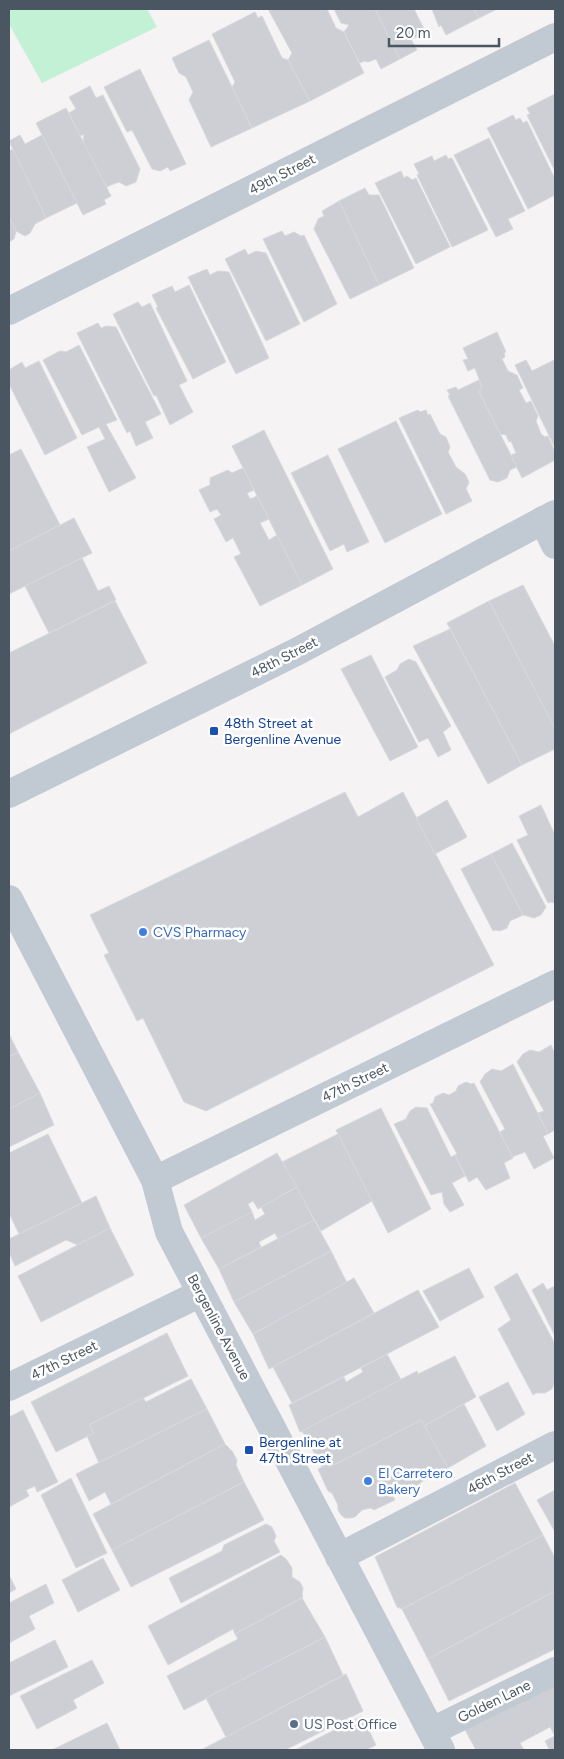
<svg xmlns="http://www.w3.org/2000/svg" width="564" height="1759" font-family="Figtree,sans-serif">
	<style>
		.green { fill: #c3f1d5 }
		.building { fill: #cdcfd5; stroke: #d7d9de }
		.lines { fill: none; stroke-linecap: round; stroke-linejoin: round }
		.minor { stroke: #c1cad2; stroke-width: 28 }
		.transit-dot { fill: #1a4fb4; stroke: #fff; stroke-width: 2 }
		.shop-dot { fill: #3f7fe0; stroke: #fff; stroke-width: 2 }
		.service-dot { fill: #5c6f8a; stroke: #fff; stroke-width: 2 }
		.labels { text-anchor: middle; stroke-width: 5; stroke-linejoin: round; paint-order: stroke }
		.street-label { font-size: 14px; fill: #4a5661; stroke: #fff }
		.transit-label { font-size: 14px; fill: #164399; stroke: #fff; text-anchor: start }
		.shop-label { font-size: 14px; fill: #366cbe; stroke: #fff; text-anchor: start }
		.service-label { font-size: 14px; fill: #4e5e75; stroke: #fff; text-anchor: start }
	</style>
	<rect width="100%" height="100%" fill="#f5f3f3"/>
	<polygon class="green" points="9,9 147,9 157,27 42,83 9,24"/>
	<g class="building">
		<polygon points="268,9 327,9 336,28 344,32 364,73 310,101 288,60 292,53"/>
		<polygon points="334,9 375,9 400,59 381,69 376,59 368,62 364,61 360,63 344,32 349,25 341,23"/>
		<polygon points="375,9 414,9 424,29 420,31 419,36 411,39 417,50 400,59"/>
		<polygon points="432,9 474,9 479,18 446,35 441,25 439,27"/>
		<polygon points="474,9 497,9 479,18"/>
		<polygon points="255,12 258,18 262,16 282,58 288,60 310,101 252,128 232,87 235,82 212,34"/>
		<polygon points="209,40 252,128 211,147 189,100 193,92 186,77 179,73 172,58"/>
		<polygon points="140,69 186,164 170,171 168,167 160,171 152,169 132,130 127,132 104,87"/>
		<polygon points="90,86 96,98 103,95 140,169 136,182 126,186 119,182 106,187 83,142 84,134 80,136 69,113 76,109 69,97"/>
		<polygon points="555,94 555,171 527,115 530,114 527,108"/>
		<polygon points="66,108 111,196 104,200 106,204 83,215 36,123"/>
		<polygon points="513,115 516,120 520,118 523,123 527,121 555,179 555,195 528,209 487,128"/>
		<polygon points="20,135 25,144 42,135 77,203 46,218 9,141"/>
		<polygon points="489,138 525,211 508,219 513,229 496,237 454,155"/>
		<polygon points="13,149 46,218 35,224 30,233 25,236 16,231 9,217 9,151"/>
		<polygon points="446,155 448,159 452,158 488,230 452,247 417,175 419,174 414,164 432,156 434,161"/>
		<polygon points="401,171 404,178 407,176 412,180 416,178 450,247 416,264 375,183"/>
		<polygon points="365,188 369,195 379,195 414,268 379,285 339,201"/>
		<polygon points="339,201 379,285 350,299 314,229 318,219 324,216 322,211"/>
		<polygon points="9,217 16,231 14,239 9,242"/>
		<polygon points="282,231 285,236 294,232 301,236 304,235 337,304 304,322 263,239"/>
		<polygon points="245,249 248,255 256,251 266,253 300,324 266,341 225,259"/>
		<polygon points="207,269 210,275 218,271 229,272 269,358 236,374 188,277"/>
		<polygon points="189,285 226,362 193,379 156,308 158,307 152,295 172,286 175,292"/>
		<polygon points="138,302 142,307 150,303 187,381 179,385 193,412 170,425 156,395 154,396 113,314"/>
		<polygon points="98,323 101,328 106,326 116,327 161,414 145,422 153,438 136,446 130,431 127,433 77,333"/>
		<polygon points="497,332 506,352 504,353 505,357 502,359 508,371 517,375 523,388 519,390 526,403 531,401 538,416 536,421 541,434 545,437 548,436 555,452 555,460 522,478 511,455 516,453 511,441 509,442 506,435 500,434 479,392 482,387 475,368 468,371 463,360 468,359 463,348"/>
		<polygon points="79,345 117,420 106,424 136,478 109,492 87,447 105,439 99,427 82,435 43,360 60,351 66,352"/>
		<polygon points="526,360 532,371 554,360 555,362 555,448 515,365"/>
		<polygon points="39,361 77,438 45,455 9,384 9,370 22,362 25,368"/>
		<polygon points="479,380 482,387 479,392 517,467 510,470 507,478 498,482 490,480 448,396 450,395 447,390 456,387 458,390"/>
		<polygon points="418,410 420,412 426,410 428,415 430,414 440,434 446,437 450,447 448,452 456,467 465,474 469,482 466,489 472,501 446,514 399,418"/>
		<polygon points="396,421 442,514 385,543 338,449"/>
		<polygon points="264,430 333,569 302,585 232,446"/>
		<polygon points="21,449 60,525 9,551 9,455"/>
		<polygon points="328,455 369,542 347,552 344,544 330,551 291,473"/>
		<polygon points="243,468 254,490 247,493 250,499 257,496 269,519 260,523 269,540 277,535 302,585 260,606 234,557 241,554 233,538 226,542 214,519 221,515 217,509 210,512 199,490 210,485 210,478 228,470 232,473"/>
		<polygon points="74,518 92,553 9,594 9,551"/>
		<polygon points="82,558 98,591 109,586 116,600 49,633 25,586"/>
		<polygon points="523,585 555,646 555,729 489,601"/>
		<polygon points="115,601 147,663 9,734 9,653"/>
		<polygon points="489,601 555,729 555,749 522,765 447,623"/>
		<polygon points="450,629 522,765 488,784 413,646"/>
		<polygon points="371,655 418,747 390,761 341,669"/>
		<polygon points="409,659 416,662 451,726 443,732 451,750 438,757 428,738 419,742 385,677 397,670 400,664"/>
		<polygon points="345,792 358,817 403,792 494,965 206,1111 184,1102 143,1018 137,1021 104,955 109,953 90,915"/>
		<polygon points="447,800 467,837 435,854 416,818"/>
		<polygon points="541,805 555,835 555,903 550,902 548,903 517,840 528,835 519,816"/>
		<polygon points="512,843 546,907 541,915 534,918 523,915 491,854"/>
		<polygon points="491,854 523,915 510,921 507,928 500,931 495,930 493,931 461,869"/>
		<polygon points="9,1034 18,1052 9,1057"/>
		<polygon points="551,1045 555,1054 555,1130 548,1134 538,1113 544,1111 517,1062 523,1054 530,1050 539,1052"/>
		<polygon points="18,1052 40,1093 9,1109 9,1057"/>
		<polygon points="513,1064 548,1134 543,1136 554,1158 534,1169 525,1152 512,1157 500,1132 505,1129 480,1082 485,1074 492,1069 501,1071"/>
		<polygon points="466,1082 471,1084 474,1083 513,1158 504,1163 510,1178 486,1190 477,1177 469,1182 455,1155 457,1154 430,1104 433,1103 435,1097 443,1093 449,1095 456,1091 458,1086"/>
		<polygon points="40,1093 54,1125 9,1147 9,1109"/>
		<polygon points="416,1107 427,1108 451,1157 455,1155 465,1176 452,1183 464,1205 450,1212 444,1204 442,1192 431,1195 394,1124 406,1119 410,1111"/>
		<polygon points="381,1108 431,1209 388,1233 336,1130"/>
		<polygon points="48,1134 82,1203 19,1234 9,1213 9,1153"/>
		<polygon points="338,1134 372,1201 321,1231 282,1162"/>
		<polygon points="277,1153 297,1187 258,1209 253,1201 248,1204 252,1212 201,1238 184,1205"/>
		<polygon points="297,1187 314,1220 278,1239 275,1233 259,1242 261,1247 219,1269 201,1238 252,1212 255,1220 265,1214 261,1207"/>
		<polygon points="96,1196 110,1228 78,1245 66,1240 15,1266 9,1252 9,1239"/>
		<polygon points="314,1220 331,1251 234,1302 219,1269"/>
		<polygon points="110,1228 134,1275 41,1322 18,1276"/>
		<polygon points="331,1251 347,1283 253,1334 234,1302"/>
		<polygon points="469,1268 484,1297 440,1321 423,1291"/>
		<polygon points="517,1273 555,1344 555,1381 552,1389 545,1393 536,1393 533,1395 498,1329 511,1320 494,1287"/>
		<polygon points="354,1278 374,1313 269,1369 253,1334"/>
		<polygon points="543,1283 547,1290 555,1286 555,1336 532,1290"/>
		<polygon points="418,1290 439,1327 292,1403 273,1367"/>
		<polygon points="167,1333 188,1376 89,1425 94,1433 56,1452 31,1402"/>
		<polygon points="387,1354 401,1380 300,1432 289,1405 344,1377 346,1382 363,1372 361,1368"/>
		<polygon points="455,1356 476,1397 424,1426 421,1420 330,1467 328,1464 322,1467 302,1431 417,1371 418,1374"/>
		<polygon points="191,1379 207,1409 99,1463 87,1436 94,1433 89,1425 143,1398 146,1402"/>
		<polygon points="508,1382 525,1414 497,1431 479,1397"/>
		<polygon points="464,1404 486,1446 448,1468 424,1426"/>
		<polygon points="207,1409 225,1444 111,1504 105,1492 89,1501 76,1474"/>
		<polygon points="23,1410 58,1482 37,1492 35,1486 26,1490 29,1496 9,1507 9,1417"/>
		<polygon points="421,1420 448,1468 421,1482 417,1488 411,1493 404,1491 393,1496 395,1500 374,1510 371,1508 362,1510 355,1517 350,1518 345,1518 341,1515 338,1510 338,1505 332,1493 328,1491 318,1469 328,1464 330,1467"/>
		<polygon points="225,1444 232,1451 237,1460 236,1465 244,1482 112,1550 93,1514"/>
		<polygon points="71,1478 107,1553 76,1568 41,1495"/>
		<polygon points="244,1482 264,1520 131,1587 112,1550"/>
		<polygon points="515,1483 543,1535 402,1609 397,1607 375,1557"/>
		<polygon points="555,1490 555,1532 537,1500"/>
		<polygon points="266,1524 272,1527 276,1536 274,1541 280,1552 181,1603 169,1578 222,1551 224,1545"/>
		<polygon points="543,1535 555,1558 555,1591 428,1659 402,1609"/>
		<polygon points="281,1555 286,1559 292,1568 292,1577 300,1582 303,1588 302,1595 303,1597 235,1634 233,1629 168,1665 148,1626"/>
		<polygon points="103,1558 120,1590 78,1612 62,1580"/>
		<polygon points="9,1575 16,1589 9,1593"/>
		<polygon points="46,1584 54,1603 29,1616 35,1629 9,1643 9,1603"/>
		<polygon points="555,1591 555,1649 449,1701 428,1659"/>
		<polygon points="302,1598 325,1637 184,1710 167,1676 238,1639 235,1634"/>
		<polygon points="325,1637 343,1675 226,1737 206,1698"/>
		<polygon points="55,1640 68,1667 9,1696 9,1663"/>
		<polygon points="92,1660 104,1683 73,1700 77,1708 37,1729 20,1696"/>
		<polygon points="346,1674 363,1711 285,1750 201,1750"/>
		<polygon points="555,1677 555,1736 550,1727 520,1743 524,1750 476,1750 463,1726"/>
		<polygon points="362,1716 376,1745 366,1750 295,1750"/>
		<polygon points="107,1723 120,1750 52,1750"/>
		<polygon points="555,1736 555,1750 548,1750 549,1749 545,1741"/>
	</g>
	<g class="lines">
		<g class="minor">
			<polyline points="9,311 555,37"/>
			<polyline points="543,520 555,545"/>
			<polyline points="9,794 298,651 555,514"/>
			<polyline points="9,899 155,1180 169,1232 441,1750"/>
			<polyline points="155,1180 555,984"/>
			<polyline points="9,1387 201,1293"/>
			<polyline points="339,1557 555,1445"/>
			<polyline points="432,1731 555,1671"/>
		</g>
	</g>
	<g class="transit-dot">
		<rect x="209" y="726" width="10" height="10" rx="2.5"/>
		<rect x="244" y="1445" width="10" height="10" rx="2.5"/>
	</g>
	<g class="shop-dot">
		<circle cx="143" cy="932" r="5"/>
		<circle cx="368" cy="1481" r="5"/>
	</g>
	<circle class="service-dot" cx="294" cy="1724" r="5"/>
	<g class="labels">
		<g class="street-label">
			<text transform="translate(282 174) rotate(-27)" y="5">49th Street</text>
			<text transform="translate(284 657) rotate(-27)" y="5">48th Street</text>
			<text transform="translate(355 1082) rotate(-26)" y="5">47th Street</text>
			<text transform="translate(219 1327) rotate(62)" y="5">Bergenline Avenue</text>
			<text transform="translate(64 1360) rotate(-26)" y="5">47th Street</text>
			<text transform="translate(500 1473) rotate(-28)" y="5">46th Street</text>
			<text transform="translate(494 1701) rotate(-26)" y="5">Golden Lane</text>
		</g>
		<g class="transit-label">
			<text x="224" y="728">48th Street at<tspan x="224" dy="16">Bergenline Avenue</tspan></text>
			<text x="259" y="1447">Bergenline at<tspan x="259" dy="16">47th Street</tspan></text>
		</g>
		<g class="shop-label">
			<text x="153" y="937">CVS Pharmacy</text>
			<text x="378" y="1478">El Carretero<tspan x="378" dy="16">Bakery</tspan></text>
		</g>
		<g class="service-label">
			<text x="304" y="1729">US Post Office</text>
		</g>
	</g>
	<rect width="564" height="1759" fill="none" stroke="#4a5661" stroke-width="20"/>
	<path d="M389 38v8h110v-8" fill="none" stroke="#4a5661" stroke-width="2.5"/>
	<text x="396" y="38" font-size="15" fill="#4a5661" stroke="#ffffff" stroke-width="4" paint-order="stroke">20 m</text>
</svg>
